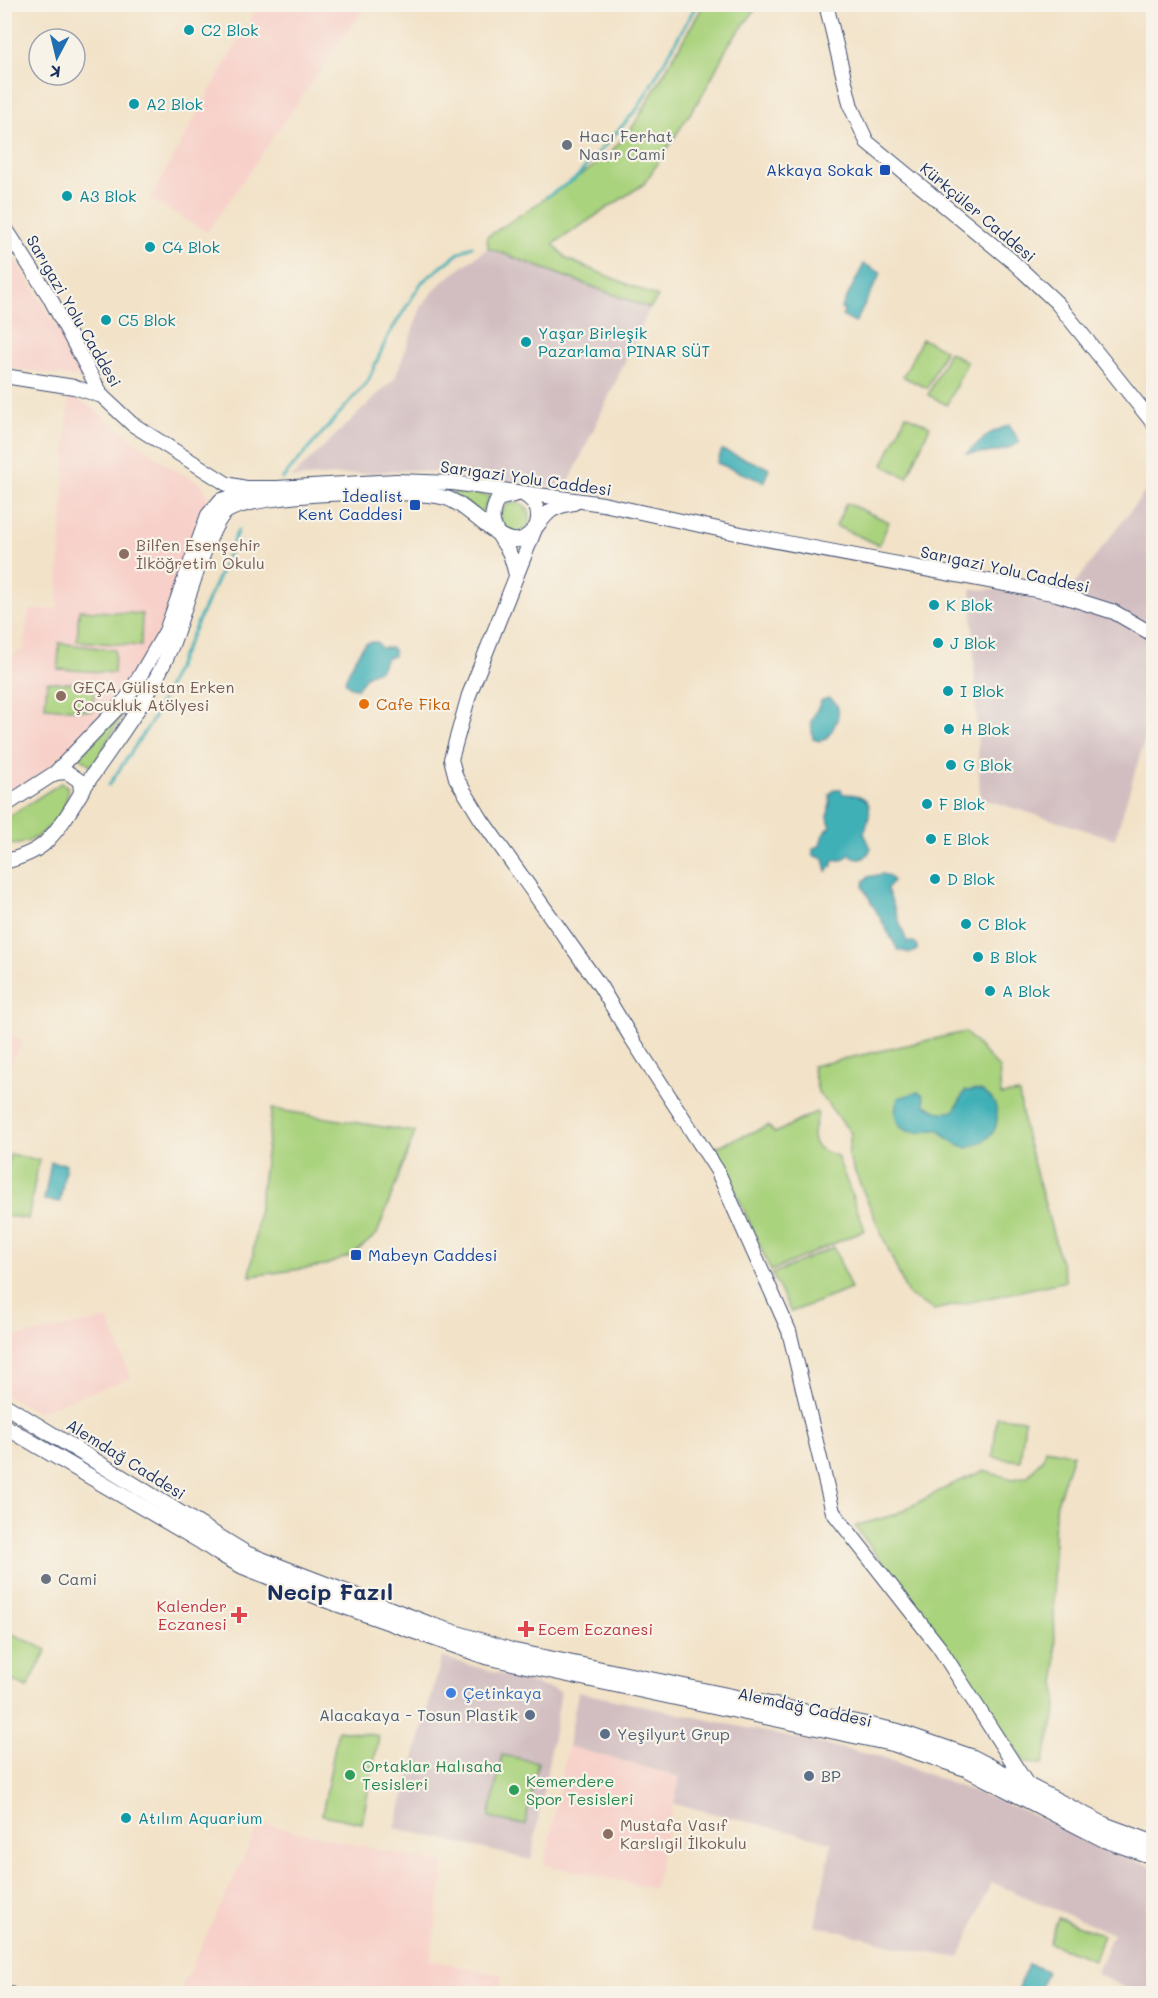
<svg xmlns="http://www.w3.org/2000/svg" width="1158" height="1998" font-family="Mali,sans-serif">
	<style>
		.built { fill: #f7d0c9 }
		.industrial { fill: #d2bec1 }
		.green { fill: #aad37e; stroke: #62816e; stroke-width: 1.5 }
		.water { fill: #3fb0b7; stroke: #2d708a; stroke-width: 1.5 }
		.lines { fill: none; stroke-linecap: round; stroke-linejoin: round }
		.stream { stroke: #3fb0b7; stroke-width: 3 }
		.secondary-casing { stroke: #3b4a6e; stroke-width: 16 }
		.primary-casing { stroke: #3b4a6e; stroke-width: 17 }
		.secondary { stroke: #fff; stroke-width: 14 }
		.primary { stroke: #fff; stroke-width: 15 }
		.culture-dot { fill: #0f9aa8; stroke: #f7f3e8; stroke-width: 2 }
		.worship-dot { fill: #6b7280; stroke: #f7f3e8; stroke-width: 2 }
		.transit-dot { fill: #1a4fb4; stroke: #f7f3e8; stroke-width: 2 }
		.education-dot { fill: #8d6e63; stroke: #f7f3e8; stroke-width: 2 }
		.food-dot { fill: #e8710a; stroke: #f7f3e8; stroke-width: 2 }
		.health-dot { fill: #e0444e; stroke: #f7f3e8; stroke-width: 2 }
		.shop-dot { fill: #3f7fe0; stroke: #f7f3e8; stroke-width: 2 }
		.service-dot { fill: #5c6f8a; stroke: #f7f3e8; stroke-width: 2 }
		.leisure-dot { fill: #2e9e5b; stroke: #f7f3e8; stroke-width: 2 }
		.labels { text-anchor: middle; stroke-width: 4.5; stroke-linejoin: round; paint-order: stroke }
		.culture-label { font-size: 16px; fill: #0d838f; stroke: #f7f3e8; text-anchor: start }
		.worship-label { font-size: 16px; fill: #5b616d; stroke: #f7f3e8; text-anchor: start }
		.transit-label { font-size: 16px; fill: #164399; stroke: #f7f3e8; text-anchor: end }
		.street-label { font-size: 16px; fill: #1b2f5e; stroke: #f7f3e8 }
		.education-label { font-size: 16px; fill: #785e54; stroke: #f7f3e8; text-anchor: start }
		.food-label { font-size: 16px; fill: #c56008; stroke: #f7f3e8; text-anchor: start }
		.health-label { font-size: 16px; fill: #be3a42; stroke: #f7f3e8; text-anchor: end }
		.shop-label { font-size: 16px; fill: #366cbe; stroke: #f7f3e8; text-anchor: start }
		.service-label { font-size: 16px; fill: #4e5e75; stroke: #f7f3e8; text-anchor: start }
		.leisure-label { font-size: 16px; fill: #27864d; stroke: #f7f3e8; text-anchor: start }
		.district-label { font-size: 22px; font-weight: bold; fill: #1b2f5e; stroke: #f7f3e8 }
	</style>
	<rect width="100%" height="100%" fill="#f7f3e8"/>
	<filter id="ink" filterUnits="userSpaceOnUse"><feTurbulence type="fractalNoise" baseFrequency=".0167" numOctaves="2"/><feDisplacementMap in="SourceGraphic" scale="12" xChannelSelector="R" yChannelSelector="G"/><feConvolveMatrix kernelMatrix="1 2 1 2 8 2 1 2 1" color-interpolation-filters="sRGB"/></filter>
	<filter id="wash" filterUnits="userSpaceOnUse"><feTurbulence type="fractalNoise" baseFrequency=".008" numOctaves="4" result="noise"/><feDisplacementMap in="SourceGraphic" scale="24" xChannelSelector="R" yChannelSelector="G"/><feGaussianBlur stdDeviation="1.35" result="paint"/><feColorMatrix in="noise" values="0 0 0 0 0 0 0 0 0 0 0 0 0 0 0 0 0 1.4 0 .05"/><feComposite in="paint" operator="in"/></filter>
	<g filter="url(#wash)">
		<rect width="100%" height="100%" fill="#f2e2c7"/>
		<g class="built">
			<polygon points="258,5 366,5 207,232 150,199"/>
			<polygon points="4,240 84,371 80,378 5,367"/>
			<polygon points="69,396 86,404 168,466 201,484 209,498 160,629 129,680 106,711 40,775 5,797 5,661 24,648 29,610 57,609"/>
			<polygon points="5,1032 23,1041 5,1075"/>
			<polygon points="108,1319 131,1378 36,1412 5,1394 5,1339"/>
			<polygon points="568,1746 680,1777 654,1889 544,1864"/>
			<polygon points="260,1823 445,1864 430,1960 502,1975 499,1993 179,1993"/>
		</g>
		<g class="industrial">
			<polygon points="488,248 650,308 566,489 413,470 291,478 395,378 422,305 442,282"/>
			<polygon points="1153,481 1153,712 1115,839 980,798 971,589 1004,590 1060,603"/>
			<polygon points="442,1657 561,1692 531,1860 395,1828"/>
			<polygon points="578,1692 882,1757 1027,1812 1124,1857 1153,1866 1153,1993 1136,1993 1096,1974 1113,1934 991,1882 960,1958 907,1949 815,1925 832,1842 674,1804 680,1777 568,1746"/>
		</g>
		<g class="green">
			<polygon points="704,4 759,5 729,44 704,92 644,184 553,244 567,259 658,297 650,308 488,248 487,237 606,158 634,125"/>
			<polygon points="922,339 945,350 927,388 903,377"/>
			<polygon points="949,352 967,362 947,405 928,395"/>
			<polygon points="906,415 930,426 907,478 883,465"/>
			<polygon points="449,490 490,496 481,514"/>
			<circle cx="515" cy="518" r="15"/>
			<polygon points="846,503 889,522 879,545 836,526"/>
			<polygon points="79,610 142,614 141,646 77,641"/>
			<polygon points="59,643 115,650 114,673 58,669"/>
			<polygon points="47,682 94,684 93,711 45,707"/>
			<polygon points="124,711 93,767 79,756"/>
			<path d="M61,783L67,786C74,811 31,853 5,843V819Z"/>
			<polygon points="965,1032 999,1068 1001,1095 1019,1093 1025,1132 1066,1281 934,1310 908,1295 848,1156 851,1133 818,1092 812,1066"/>
			<polygon points="272,1109 415,1132 377,1234 352,1255 323,1266 250,1276"/>
			<path d="M816,1112L818,1115C808,1140 812,1149 837,1156L865,1230L771,1271L716,1147L768,1126L775,1133Z"/>
			<polygon points="10,1154 39,1160 28,1219 5,1215 5,1184"/>
			<polygon points="834,1247 851,1289 791,1312 772,1274"/>
			<polygon points="997,1417 1025,1420 1020,1461 993,1457"/>
			<polygon points="1045,1449 1073,1454 1055,1509 1053,1578 1057,1708 1043,1764 1025,1763 916,1608 855,1526 894,1515 953,1484 983,1471 1013,1479 1028,1476 1043,1458"/>
			<polygon points="4,1630 47,1650 27,1688 5,1677"/>
			<polygon points="338,1730 379,1736 362,1823 322,1815"/>
			<polygon points="502,1755 538,1762 525,1825 489,1818"/>
			<polygon points="1058,1918 1103,1935 1094,1960 1049,1943"/>
		</g>
		<g class="water">
			<polygon points="864,264 881,273 855,323 842,316 845,311 841,309"/>
			<path d="M1009,425L1020,442C1002,453 987,454 967,453L989,434Z"/>
			<polygon points="722,450 769,468 764,482 717,463"/>
			<path d="M377,642L381,648H391L394,651V656L386,658L381,669L367,675L358,688C352,688 348,687 345,681C347,674 361,645 367,643C370,642 374,642 377,642Z"/>
			<path d="M829,698C847,707 835,727 826,739L819,741L813,739L811,721L822,700Z"/>
			<path d="M834,790H841L843,794C874,793 873,810 864,833L871,848C867,857 862,862 852,857L851,854L842,860H833L832,866L827,871L824,859L813,855V848L820,846C822,836 823,832 831,827C824,813 832,808 830,794Z"/>
			<polygon points="882,874 889,876 893,881 887,889 907,942 914,942 917,945 917,950 911,953 898,950 863,887 864,881 868,877"/>
			<path d="M965,1091C969,1091 975,1090 979,1091C1000,1096 1002,1125 989,1137C983,1142 974,1145 968,1148C957,1144 946,1140 940,1130C932,1129 928,1132 921,1132C897,1134 891,1118 898,1098L918,1092L923,1095L925,1105C936,1112 942,1114 954,1111Z"/>
			<polygon points="51,1162 66,1164 60,1202 44,1200"/>
			<polygon points="1028,1964 1047,1971 1039,1993 1017,1993"/>
		</g>
		<g class="lines">
			<g class="stream">
				<polyline points="546,197 575,179 638,108 697,4"/>
				<polyline points="282,479 368,381 388,336 422,282 459,253 472,246"/>
				<polyline points="109,785 152,721 219,576 238,530"/>
			</g>
		</g>
	</g>
	<g filter="url(#ink)">
		<g class="lines">
			<g class="secondary-casing">
				<g id="secondary">
					<polyline points="826,4 851,107 867,142 1012,261 1057,303 1154,424"/>
					<polyline points="4,226 49,296 102,396 132,424 227,484 247,488 277,488 396,481 453,483 603,504 755,537 1057,594 1114,612 1154,635"/>
					<polyline points="4,376 74,387 102,396"/>
					<path d="M516,575C514,567 512,559 509,552C498,533 485,522 498,499L521,493C534,500 541,509 537,524L469,695L451,759L456,778L481,819L600,986L632,1039L717,1170L789,1331L833,1512L939,1647L1028,1786"/>
					<polyline points="55,773 67,772 80,781 81,792"/>
					<polyline points="4,806 55,773 127,698 166,631 208,515 221,500 254,491"/>
					<path d="M4,862C19,858 34,853 45,843C64,824 75,802 89,780C119,737 152,694 172,645C182,619 208,526 226,512C252,492 413,488 446,498C468,504 497,544 519,540C533,537 541,517 552,510C559,506 566,504 574,503"/>
					<polyline points="4,1993 10,1994"/>
				</g>
			</g>
			<g class="primary-casing">
				<g id="primary">
					<polyline points="4,1405 247,1554 434,1626 513,1651 897,1731 972,1757 1105,1825 1154,1843"/>
					<polyline points="4,1426 200,1541 218,1553 242,1566 326,1600 487,1657 894,1744 967,1769 1105,1840 1154,1857"/>
				</g>
			</g>
			<use href="#secondary" class="secondary"/>
			<use href="#primary" class="primary"/>
		</g>
	</g>
	<g class="culture-dot">
		<circle cx="189" cy="30" r="6"/>
		<circle cx="134" cy="104" r="6"/>
		<circle cx="67" cy="196" r="6"/>
		<circle cx="150" cy="247" r="6"/>
		<circle cx="106" cy="320" r="6"/>
		<circle cx="526" cy="342" r="6"/>
		<circle cx="934" cy="605" r="6"/>
		<circle cx="938" cy="643" r="6"/>
		<circle cx="948" cy="691" r="6"/>
		<circle cx="949" cy="729" r="6"/>
		<circle cx="951" cy="765" r="6"/>
		<circle cx="927" cy="804" r="6"/>
		<circle cx="931" cy="839" r="6"/>
		<circle cx="935" cy="879" r="6"/>
		<circle cx="966" cy="924" r="6"/>
		<circle cx="978" cy="957" r="6"/>
		<circle cx="990" cy="991" r="6"/>
		<circle cx="126" cy="1818" r="6"/>
	</g>
	<g class="worship-dot">
		<circle cx="567" cy="145" r="6"/>
		<circle cx="46" cy="1579" r="6"/>
	</g>
	<g class="transit-dot">
		<rect x="879" y="164" width="12" height="12" rx="3"/>
		<rect x="409" y="499" width="12" height="12" rx="3"/>
		<rect x="350" y="1249" width="12" height="12" rx="3"/>
	</g>
	<g class="education-dot">
		<circle cx="124" cy="554" r="6"/>
		<circle cx="61" cy="696" r="6"/>
		<circle cx="608" cy="1834" r="6"/>
	</g>
	<circle class="food-dot" cx="364" cy="704" r="6"/>
	<g class="health-dot">
		<path d="M236 1606h6v6h6v6h-6v6h-6v-6h-6v-6h6z"/>
		<path d="M523 1620h6v6h6v6h-6v6h-6v-6h-6v-6h6z"/>
	</g>
	<circle class="shop-dot" cx="451" cy="1693" r="6"/>
	<g class="service-dot">
		<circle cx="530" cy="1715" r="6"/>
		<circle cx="605" cy="1734" r="6"/>
		<circle cx="809" cy="1776" r="6"/>
	</g>
	<g class="leisure-dot">
		<circle cx="350" cy="1775" r="6"/>
		<circle cx="514" cy="1790" r="6"/>
	</g>
	<g class="labels">
		<g class="culture-label">
			<text x="201" y="36">C2 Blok</text>
			<text x="146" y="110">A2 Blok</text>
			<text x="79" y="202">A3 Blok</text>
			<text x="162" y="253">C4 Blok</text>
			<text x="118" y="326">C5 Blok</text>
			<text x="538" y="339">Yaşar Birleşik<tspan x="538" dy="18">Pazarlama PINAR SÜT</tspan></text>
			<text x="946" y="611">K Blok</text>
			<text x="950" y="649">J Blok</text>
			<text x="960" y="697">I Blok</text>
			<text x="961" y="735">H Blok</text>
			<text x="963" y="771">G Blok</text>
			<text x="939" y="810">F Blok</text>
			<text x="943" y="845">E Blok</text>
			<text x="947" y="885">D Blok</text>
			<text x="978" y="930">C Blok</text>
			<text x="990" y="963">B Blok</text>
			<text x="1002" y="997">A Blok</text>
			<text x="138" y="1824">Atılım Aquarium</text>
		</g>
		<g class="worship-label">
			<text x="579" y="142">Hacı Ferhat<tspan x="579" dy="18">Nasır Cami</tspan></text>
			<text x="58" y="1585">Cami</text>
		</g>
		<g class="transit-label">
			<text x="873" y="176">Akkaya Sokak</text>
			<text x="403" y="502">İdealist<tspan x="403" dy="18">Kent Caddesi</tspan></text>
			<text x="368" y="1261" text-anchor="start">Mabeyn Caddesi</text>
		</g>
		<g class="street-label">
			<text transform="translate(978 212) rotate(40)" y="6">Kürkçüler Caddesi</text>
			<text transform="translate(74 311) rotate(60)" y="6">Sarıgazi Yolu Caddesi</text>
			<text transform="translate(526 478) rotate(8)" y="6">Sarıgazi Yolu Caddesi</text>
			<text transform="translate(1005 569) rotate(12)" y="6">Sarıgazi Yolu Caddesi</text>
			<text transform="translate(126 1459) rotate(32)" y="6">Alemdağ Caddesi</text>
			<text transform="translate(805 1707) rotate(12)" y="6">Alemdağ Caddesi</text>
		</g>
		<g class="education-label">
			<text x="136" y="551">Bilfen Esenşehir<tspan x="136" dy="18">İlköğretim Okulu</tspan></text>
			<text x="73" y="693">GEÇA Gülistan Erken<tspan x="73" dy="18">Çocukluk Atölyesi</tspan></text>
			<text x="620" y="1831">Mustafa Vasıf<tspan x="620" dy="18">Karslıgil İlkokulu</tspan></text>
		</g>
		<g class="food-label">
			<text x="376" y="710">Cafe Fika</text>
		</g>
		<g class="health-label">
			<text x="227" y="1612">Kalender<tspan x="227" dy="18">Eczanesi</tspan></text>
			<text x="538" y="1635" text-anchor="start">Ecem Eczanesi</text>
		</g>
		<g class="shop-label">
			<text x="463" y="1699">Çetinkaya</text>
		</g>
		<g class="service-label">
			<text x="518" y="1721" text-anchor="end">Alacakaya - Tosun Plastik</text>
			<text x="617" y="1740">Yeşilyurt Grup</text>
			<text x="821" y="1782">BP</text>
		</g>
		<g class="leisure-label">
			<text x="362" y="1772">Ortaklar Halısaha<tspan x="362" dy="18">Tesisleri</tspan></text>
			<text x="526" y="1787">Kemerdere<tspan x="526" dy="18">Spor Tesisleri</tspan></text>
		</g>
		<g class="district-label">
			<text x="330" y="1600">Necip Fazıl</text>
		</g>
	</g>
	<rect width="1158" height="1998" fill="none" stroke="#f7f3e8" stroke-width="24"/>
	<g transform="translate(57 57) rotate(187)"><circle r="28" fill="#f7f3e8" stroke="#9fa5b1" stroke-width="1.5"/>
	<path d="M0-4.5L10 22L0 15L-10 22Z" fill="#1f6fb2"/>
	<text y="-9" font-size="16" font-weight="bold" text-anchor="middle" fill="#1b2f5e">K</text>
	</g>
</svg>
